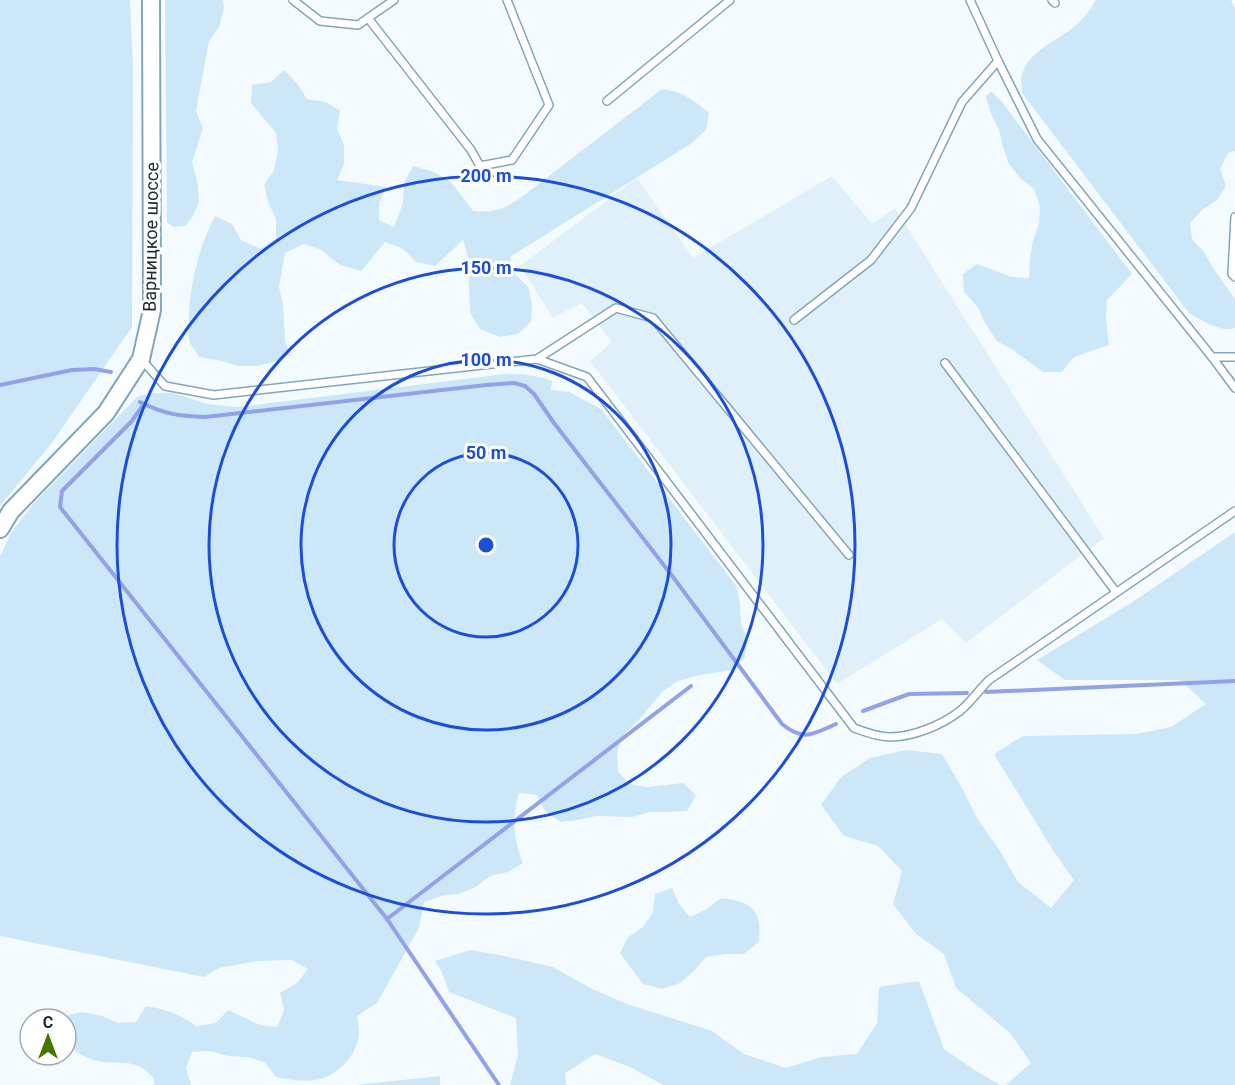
<svg xmlns="http://www.w3.org/2000/svg" width="1235" height="1085" font-family="Roboto,sans-serif">
	<style>
		.built { fill: #dff0fa }
		.green { fill: #cce8f8 }
		.lines { fill: none; stroke-linecap: round; stroke-linejoin: round }
		.stream { stroke: #92a2e8; stroke-width: 4 }
		.service-casing { stroke: #84a6ba; stroke-width: 10 }
		.tertiary-casing { stroke: #84a6ba; stroke-width: 20 }
		.service { stroke: #fff; stroke-width: 7 }
		.tertiary { stroke: #fff; stroke-width: 16 }
		.ring { fill: none; stroke: #1d4ed8; stroke-width: 3 }
		.labels { text-anchor: middle; stroke-width: 6; stroke-linejoin: round; paint-order: stroke }
		.street-label { font-size: 18px; fill: #1c2a32; stroke: #fff }
		.centre { fill: #1d4ed8; stroke: #fff; stroke-width: 3 }
		.ring-label { font-size: 18px; text-anchor: middle; font-weight: bold; fill: #1d4ed8; stroke: #fff; stroke-width: 6; stroke-linejoin: round; paint-order: stroke }
	</style>
	<rect width="100%" height="100%" fill="#f4fbff"/>
	<polygon class="built" points="832,176 872,224 895,208 1104,538 966,643 942,619 837,684 590,361 612,342 582,303 553,318 520,266 637,178 693,258"/>
	<g class="green">
		<polygon points="0,0 130,0 133,72 132,327 51,444 0,506"/>
		<polygon points="165,0 223,0 224,9 219,27 209,41 196,111 203,128 192,162 198,185 199,202 192,218 185,226 174,227 167,223"/>
		<path d="M1096,0H1231L1235,8V151L1228,153L1220,169L1226,186L1217,200L1202,210L1190,223L1192,239L1204,252L1213,268L1235,299V328C1221,333 1201,320 1189,313L1022,93C1022,87 1020,79 1022,74C1030,50 1057,41 1075,26C1084,18 1090,10 1096,0Z"/>
		<path d="M284,70L297,83L307,99L325,102L340,110L337,129L344,145V164L337,180L386,187L379,203V220L394,227L403,203L404,183L413,166L434,172L452,183L473,211C495,213 501,210 519,199L662,89C684,92 692,99 709,113L706,130L692,143L510,257L515,274L528,287L532,304L531,322L518,334L500,337L480,329L470,313L468,257L463,240L435,266L416,262L403,249L385,242L361,271L340,265L321,250L304,244L285,253L279,287L283,305L285,341L290,355L274,362L256,366H238L217,360L199,357C196,352 191,346 189,340C188,334 189,324 189,317C190,281 199,248 215,216L232,224L241,240L261,249L276,238V219L268,202L264,185L274,170L278,151L276,133L251,103L252,85L271,82Z"/>
		<polygon points="991,91 1002,102 1132,274 1107,300 1106,318 1109,345 1074,357 1062,372 1043,372 1013,350 997,341 985,323 977,306 964,292 963,274 977,264 1012,277 1029,278 1030,260 1033,240 1039,224 1040,206 1034,189 1020,178 1009,164 1003,147 999,130 991,114 986,97"/>
		<path d="M505,374C522,374 536,375 552,381L551,390L569,392L601,409L737,587L740,605L741,623L747,639L745,657L732,670L695,676L678,681L663,691L637,722L623,735L617,752L618,771L629,784L647,787L683,783L696,795L687,811L668,812H650L632,817L596,816L578,820L560,822L545,811L537,795L519,793C512,817 513,839 523,863L508,872L490,876L476,887L459,894L441,896L424,902L419,928L377,1003L357,1016C358,1022 359,1028 359,1034C358,1044 354,1052 348,1060C327,1085 306,1083 276,1077L265,1062L247,1057L228,1056L210,1051L192,1052L186,1068L191,1085H154V1078C149,1074 144,1068 138,1066C127,1061 116,1064 104,1062C90,1061 75,1053 66,1042V1019H63L64,1016L82,1012L102,1016L118,1023L136,1022L146,1006C168,1009 179,1015 197,1026L216,1023L228,1010L260,1025L277,1027L284,1010L280,993L297,983L308,969L292,960L257,961L219,968L204,977L0,936V556L11,533L33,504L138,396L155,393H173L207,404L238,407Z"/>
		<polygon points="1235,532 1235,1085 1006,1085 1031,1063 1010,1033 956,988 944,954 916,934 893,904 902,871 878,846 844,836 821,805 841,777 870,758 906,750 942,754 961,786 977,818 1000,851 1018,882 1051,908 1074,880 1054,852 994,754 1023,736 1136,734 1171,727 1206,704 1180,680 1065,680 1037,660 1131,603"/>
		<path d="M672,888L679,904L690,917L707,909L721,898C737,900 756,903 759,922C760,928 759,936 759,942L744,954H725L706,957L694,971L680,983L662,989L643,984L620,953L628,937L643,927L653,912L655,894Z"/>
		<polygon points="470,950 505,956 553,967 592,989 627,1004 712,1031 744,1054 786,1068 821,1057 857,1054 877,1023 879,987 919,981 944,1049 973,1069 1000,1085 663,1085 630,1067 595,1054 565,1073 566,1085 510,1085 518,1054 516,1018 449,992 441,970 435,961"/>
		<polygon points="440,1076 440,1085 355,1085"/>
	</g>
	<g class="lines">
		<g class="stream">
			<polyline points="0,385 72,370 94,369 111,372"/>
			<path d="M140,402C164,414 178,416 205,417L486,385L514,383L525,386L534,394L554,423L673,577L782,724C804,742 813,734 836,724"/>
			<polyline points="144,404 131,422 62,491 60,507 387,919 499,1085"/>
			<polyline points="986,692 1235,681"/>
			<polyline points="863,711 909,694 967,693"/>
			<polyline points="387,919 691,686"/>
		</g>
		<g class="service-casing">
			<g id="service">
				<polyline points="293,0 320,21 358,25 394,0"/>
				<polyline points="1052,0 1055,3"/>
				<polyline points="368,18 471,150 480,166 512,160 549,105 507,0"/>
				<polyline points="998,61 1037,139 1212,357"/>
				<polyline points="607,101 730,0"/>
				<polyline points="1235,217 1232,274 1235,277"/>
				<polyline points="794,320 871,260 911,208 962,102 998,61 970,0"/>
				<polyline points="1235,357 1212,357 1235,388"/>
				<path d="M141,359L165,386L214,395L537,359L587,377L854,728C865,732 878,737 890,737C913,737 942,725 960,711C970,703 979,690 989,680L1235,511"/>
				<polyline points="537,359 616,308 653,318 849,555"/>
				<polyline points="945,363 1116,592"/>
			</g>
		</g>
		<g class="tertiary-casing">
			<polyline id="tertiary" points="0,529 11,511 106,413 141,359 152,310 151,0"/>
		</g>
		<use href="#service" class="service"/>
		<use href="#tertiary" class="tertiary"/>
	</g>
	<g class="ring">
		<circle cx="486" cy="545" r="92"/>
		<circle cx="486" cy="545" r="185"/>
		<circle cx="486" cy="545" r="277"/>
		<circle cx="486" cy="545" r="369"/>
	</g>
	<g class="labels">
		<g class="street-label">
			<text transform="translate(151 237) rotate(-89)" y="6">Варницкое шоссе</text>
		</g>
	</g>
	<circle cx="486" cy="545" r="9" class="centre"/>
	<g class="ring-label">
		<text x="486" y="182">200 m</text>
		<text x="486" y="274">150 m</text>
		<text x="486" y="366">100 m</text>
		<text x="486" y="459">50 m</text>
	</g>
	<g transform="translate(48 1037)"><circle r="28" fill="#ffffff" stroke="#a4aaad" stroke-width="1.5"/>
	<path d="M0-4.5L10 22L0 15L-10 22Z" fill="#457700"/>
	<text y="-9" font-size="16" font-weight="bold" text-anchor="middle" fill="#1c2a32">С</text>
	</g>
</svg>
